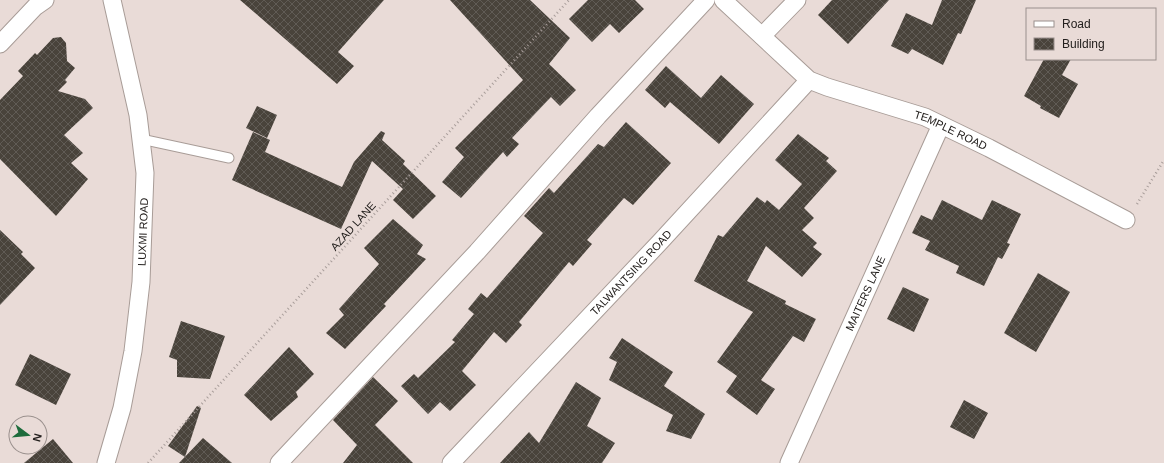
<svg xmlns="http://www.w3.org/2000/svg" width="1164" height="463" font-family="Arial,sans-serif">
	<style>
		.building { fill: url(#building-cross-hatch) }
		.lines { fill: none; stroke-linecap: round; stroke-linejoin: round }
		.lane-casing { stroke: #a89c97; stroke-width: 11 }
		.street-casing { stroke: #a89c97; stroke-width: 19 }
		.path { stroke: #a89d9a; stroke-width: 2.5; stroke-dasharray: 1 3; stroke-linecap: butt }
		.lane { stroke: #fff; stroke-width: 9 }
		.street { stroke: #fff; stroke-width: 17 }
		.labels { text-anchor: middle; stroke-width: 4; stroke-linejoin: round; paint-order: stroke }
		.street-label { font-size: 11px; fill: #24201e; stroke: #e9dbd7 }
	</style>
	<defs>
		<pattern id="building-cross-hatch" width="8" height="8" patternUnits="userSpaceOnUse"><rect width="8" height="8" fill="#49433b"/><path d="M0 0l8 8M0 8l8-8" fill="none" stroke="#605b55"/></pattern>
	</defs>
	<rect width="100%" height="100%" fill="#e9dbd7"/>
	<g class="building">
		<polygon points="240,0 384,0 338,52 354,66 337,84"/>
		<polygon points="450,0 530,0 570,38 549,64 576,90 560,106 551,97 512,138 519,144 507,157 503,152 461,198 442,182 464,157 455,148 523,80"/>
		<polygon points="588,0 635,0 644,9 619,33 610,24 592,42 569,19"/>
		<polygon points="832,0 889,0 848,44 818,15"/>
		<polygon points="942,0 976,0 961,34 958,33 943,65 912,49 908,54 891,46 906,13 932,25"/>
		<polygon points="61,37 66,43 67,61 75,68 65,80 67,82 58,91 85,99 93,108 64,135 83,153 71,163 88,179 56,216 0,159 0,100 23,76 18,71 35,53 37,55 53,38"/>
		<polygon points="1044,59 1071,59 1062,75 1078,84 1059,118 1040,108 1041,106 1024,96"/>
		<polygon points="666,66 701,98 721,75 754,104 719,144 670,102 665,108 645,90"/>
		<polygon points="257,106 277,115 267,138 246,128"/>
		<polygon points="626,122 671,163 633,205 624,198 587,240 592,244 573,266 569,262 519,322 522,325 506,343 494,332 462,371 476,385 450,411 440,402 428,414 401,386 414,374 418,378 455,342 452,340 474,314 468,309 481,293 487,298 543,233 524,216 549,188 554,193 598,144 604,147"/>
		<polygon points="381,131 385,133 382,140 405,161 403,164 436,196 413,219 393,200 403,189 372,161 341,229 232,180 253,132 270,140 265,152 342,187 354,162"/>
		<polygon points="798,134 829,158 826,161 837,171 804,208 814,218 802,230 817,243 813,247 822,254 802,277 766,246 747,281 786,301 785,304 816,319 804,342 793,336 761,380 775,389 757,415 726,392 737,376 717,362 753,312 694,281 718,235 723,237 757,197 765,203 767,200 779,210 802,184 775,160"/>
		<polygon points="942,200 982,220 992,200 1021,214 1007,243 1010,244 1002,259 998,257 984,286 956,273 959,266 925,250 930,241 912,233 921,215 932,220"/>
		<polygon points="393,219 423,245 417,254 426,259 384,304 386,306 345,349 326,333 344,315 339,309 379,264 364,248"/>
		<polygon points="0,230 23,252 21,254 35,268 0,305"/>
		<polygon points="1038,273 1070,292 1036,352 1004,333"/>
		<polygon points="903,287 929,299 914,332 887,319"/>
		<polygon points="181,321 225,336 210,379 177,377 177,360 169,357"/>
		<polygon points="622,338 673,372 664,386 705,414 691,439 666,431 673,415 609,380 617,362 609,358"/>
		<polygon points="289,347 314,374 296,392 298,397 271,421 244,395"/>
		<polygon points="30,354 71,374 56,405 15,385"/>
		<polygon points="373,377 398,401 375,425 413,463 343,463 357,445 333,420"/>
		<polygon points="576,382 601,398 587,426 615,443 602,463 500,463 529,432 539,443"/>
		<polygon points="964,400 988,413 974,439 950,427"/>
		<polygon points="197,406 201,408 185,457 168,446"/>
		<polygon points="203,438 232,463 179,463"/>
		<polygon points="53,439 73,463 24,463"/>
	</g>
	<g class="lines">
		<g class="lane-casing">
			<polyline id="lane" points="141,139 229,158"/>
		</g>
		<g class="street-casing">
			<g id="street">
				<path id="s1" d="M723,0L809,80L827,87L925,117L989,148L1126,220"/>
				<polyline points="762,36 797,0"/>
				<polyline points="0,44 35,7 45,0"/>
				<path id="s2" d="M106,463L122,408L133,351L141,282L145,173L138,115L112,0"/>
				<polyline points="279,463 477,252 598,116 706,0"/>
				<path id="s3" d="M451,463L660,242L809,80"/>
				<path id="s4" d="M789,463L941,125"/>
			</g>
		</g>
		<g class="path">
			<polyline points="1137,204 1164,160"/>
			<polyline points="148,463 569,0"/>
		</g>
		<use href="#lane" class="lane"/>
		<use href="#street" class="street"/>
	</g>
	<g class="labels">
		<g class="street-label">
			<text dy="4" stroke="none"><textPath href="#s1" startOffset="268">TEMPLE ROAD</textPath></text>
			<text transform="translate(353 226) rotate(-48)" y="4">AZAD LANE</text>
			<text dy="4" stroke="none"><textPath href="#s2" startOffset="235">LUXMI ROAD</textPath></text>
			<text dy="4" stroke="none"><textPath href="#s3" startOffset="262">TALWANTSING ROAD</textPath></text>
			<text dy="4" stroke="none"><textPath href="#s4" startOffset="186">MAITERS LANE</textPath></text>
		</g>
	</g>
	<rect x="1026" y="8" width="130" height="52" fill="#e9dbd7" stroke="#9a908d"/>
	<rect x="1034" y="21" width="20" height="6" fill="#ffffff" stroke="#9a908d"/>
	<text x="1062" y="28" font-size="12" fill="#24201e">Road</text>
	<rect x="1034" y="38" width="20" height="12" fill="url(#building-cross-hatch)" stroke="#9a908d"/>
	<text x="1062" y="48" font-size="12" fill="#24201e">Building</text>
	<g transform="translate(28 435) rotate(106)"><circle r="19" fill="#e9dbd7" stroke="#9a908d"/>
	<path d="M0-3L7 15L0 10L-7 15Z" fill="#1e6c3c"/>
	<text y="-6" font-size="11" font-weight="bold" text-anchor="middle" fill="#24201e">N</text>
	</g>
</svg>
